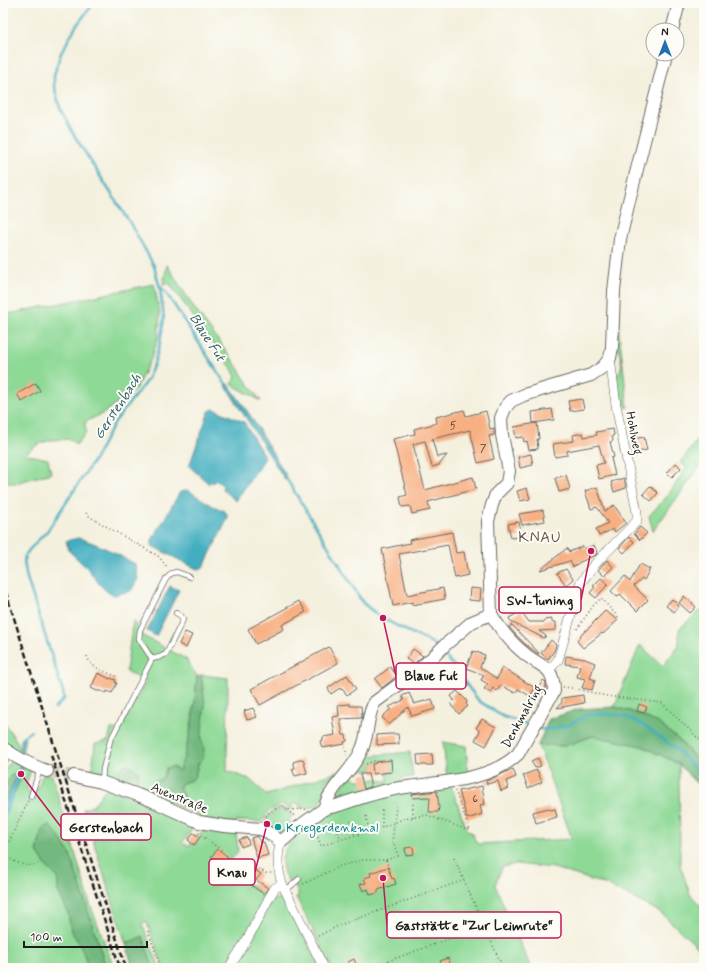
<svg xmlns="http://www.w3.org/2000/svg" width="707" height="971" font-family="Mynerve,sans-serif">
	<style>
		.green { fill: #8ed996; stroke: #557a59 }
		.forest { fill: #72b97f; stroke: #476a4e }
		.water { fill: #42aec0; stroke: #2f656e }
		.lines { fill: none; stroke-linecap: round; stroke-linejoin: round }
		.stream { stroke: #42aec0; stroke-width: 2.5 }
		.building { fill: #f8b083 }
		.tertiary-tunnel { stroke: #d4d0c1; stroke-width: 12; stroke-dasharray: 12 6; stroke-linecap: butt }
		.service-casing { stroke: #686660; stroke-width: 6 }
		.minor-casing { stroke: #686660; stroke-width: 10 }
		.tertiary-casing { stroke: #686660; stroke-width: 14 }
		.path { stroke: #686660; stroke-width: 1.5; stroke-dasharray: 1 3; stroke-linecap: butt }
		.service { stroke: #fff; stroke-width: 4.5 }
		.minor { stroke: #fff; stroke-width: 9 }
		.tertiary { stroke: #fff; stroke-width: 12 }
		.rail { stroke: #1c1c1c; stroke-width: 2.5; stroke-dasharray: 6 3; stroke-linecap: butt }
		.culture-dot { fill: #0f9aa8; stroke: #fdfcf7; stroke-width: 1.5 }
		.labels { text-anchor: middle; stroke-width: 4; stroke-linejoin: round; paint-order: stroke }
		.number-label { font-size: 11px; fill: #534136 }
		.street-label { font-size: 13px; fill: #1c1c1c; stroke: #fdfcf7 }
		.culture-label { font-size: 13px; fill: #0d838f; stroke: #fdfcf7; text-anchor: start }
		.water-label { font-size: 14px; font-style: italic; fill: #2d5e66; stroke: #fdfcf7 }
		.quarter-label { font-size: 15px; letter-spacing: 1px; fill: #695040; stroke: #fdfcf7 }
		.leader { fill: none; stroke: #c2185b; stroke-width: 1.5 }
		.callout-dot { fill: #c2185b; stroke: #fdfcf7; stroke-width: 1.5 }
		.callout { fill: #fdfcf7; stroke: #c2185b; stroke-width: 1.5 }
		.callout-label { font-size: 14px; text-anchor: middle; font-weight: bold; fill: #1c1c1c }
	</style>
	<rect width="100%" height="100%" fill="#fdfcf7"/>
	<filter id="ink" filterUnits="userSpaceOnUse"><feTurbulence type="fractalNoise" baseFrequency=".025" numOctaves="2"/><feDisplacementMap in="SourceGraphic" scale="8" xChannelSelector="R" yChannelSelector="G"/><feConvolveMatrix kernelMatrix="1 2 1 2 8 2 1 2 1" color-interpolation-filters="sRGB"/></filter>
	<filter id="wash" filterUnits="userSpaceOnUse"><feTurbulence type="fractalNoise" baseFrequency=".012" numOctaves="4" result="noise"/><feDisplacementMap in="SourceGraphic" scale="16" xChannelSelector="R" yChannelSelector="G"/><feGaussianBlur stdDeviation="0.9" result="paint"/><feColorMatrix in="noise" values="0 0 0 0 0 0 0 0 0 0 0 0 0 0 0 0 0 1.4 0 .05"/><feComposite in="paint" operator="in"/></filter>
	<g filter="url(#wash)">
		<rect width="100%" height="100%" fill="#f4f0de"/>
		<g class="green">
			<polygon points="167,265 194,308 230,356 245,379 261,401 231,384 236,377 231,367 211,341 169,283 163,284"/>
			<polygon points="154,284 160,314 158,338 151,359 135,390 104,413 85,422 86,433 76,445 70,439 50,440 37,445 25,454 48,459 51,473 16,483 3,483 3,315"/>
			<path d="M618,299L619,332L628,408L617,400L616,375C625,369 621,356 617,348Z"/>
			<polygon points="704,431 704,461 653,531 649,516 668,495 687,467 680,463"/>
			<polygon points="702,609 704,612 704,765 698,761 679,740 658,723 633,712 614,707 640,645 663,666 679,645 679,629"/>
			<polygon points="133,621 143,636 186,659 197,676 195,701 190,732 185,754 179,771 166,768 165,775 160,780 154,796 109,781 105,773 92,771 95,744 108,741 111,729 120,730 146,682 126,671"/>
			<path d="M201,675L228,678L227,771L249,779L267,795L334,773L336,770L337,775L325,781L328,791L318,807L299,808L300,804H291L293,809H288L282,804C272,812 268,806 263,822L238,821L234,823L207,820L180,807L183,796L179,788L182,783L195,776L198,764L204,748L201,739L205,705Z"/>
			<polygon points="3,721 18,743 21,755 3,743"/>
			<path d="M593,736L642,746L679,764L680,865L690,894L704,910V953L660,912L607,885L554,868L516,864L502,867L495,885L531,968H332L296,897L299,895L293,882C286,881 284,875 283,869C275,833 335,812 361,802C368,800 376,796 384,794C390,792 398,792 405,791C420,790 436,788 451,786L467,830L472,833L477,844L572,839L538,745L564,746Z"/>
			<polygon points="443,742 466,746 468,774 447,779"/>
			<polygon points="410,752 413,777 401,778 402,784 341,801 337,792 352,775 357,780 380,779 381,781 388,781 387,773 392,772 391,760 376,762 376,763 372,764 372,770 356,770 367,756"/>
			<polygon points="11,760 20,765 17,775 11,775 3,790 3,766 7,768 10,762 13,764 14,762"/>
			<path d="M23,766L31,770L26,784L31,796C33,794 36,792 38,788C42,779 39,772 52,775L90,904L114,968H106L70,854L42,829L37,852L47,867L58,878V891L68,912L71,931L80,944L86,960L85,968H3V818C10,801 20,785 23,766Z"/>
			<polygon points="106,788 131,796 195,825 182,843 184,845 185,844 189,846 191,843 195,845 200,837 198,836 202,831 204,831 207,828 236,832 238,851 226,867 266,897 247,932 225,968 164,968 146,921 142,924 160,968 153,968 143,936 126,944 83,809 93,806"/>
			<path d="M283,808L293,815L289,820L292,827C281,835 281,835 268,828L270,825L265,822C269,812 273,811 283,808Z"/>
			<polygon points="284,898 321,968 234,968 272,900"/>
		</g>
		<g class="forest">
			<path d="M201,675L205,705L202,731L201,739L204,748L203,759L198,764L195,776L192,780L182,783L179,788L183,796L182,805L180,807L154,796L152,782C162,780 164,778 166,768L173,767L179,771C191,740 195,708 197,676Z"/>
			<polygon points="614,707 633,712 658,723 679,740 698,761 704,765 704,789 693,780 679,764 642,746 593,736 564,746 538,745 549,719 579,709"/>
			<polygon points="126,764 134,768 139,773 136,783 130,788 122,785 117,772"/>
			<polygon points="11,775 17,775 3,808 3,790"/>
			<polygon points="49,825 55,831 70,854 106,968 85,968 86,960 80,944 71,931 68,912 58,891 58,878 47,867 37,852 42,829"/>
			<polygon points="143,936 153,968 133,968 126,944"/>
		</g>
		<g class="water">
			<polygon points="224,382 229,385 250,415 287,477 287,480 285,480 277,467 227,388"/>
			<polygon points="214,409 244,422 265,458 236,501 222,489 223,485 215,480 213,483 210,481 209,484 189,466 209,411"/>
			<polygon points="187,490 213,506 225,511 228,518 203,568 197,569 152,546 152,540 180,492"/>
			<path d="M78,538C99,544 116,553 135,564L138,579L131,591L114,595L110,594L101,586L87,568L69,551L66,541Z"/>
			<polygon points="170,586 179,590 156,636 147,631"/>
			<polygon points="22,737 25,738 23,749 23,766 22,777 8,804 3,818 3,808 20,767 21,741"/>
		</g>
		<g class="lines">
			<g class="stream">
				<polyline points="159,285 167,294 225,383"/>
				<path d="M286,478L363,603C382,621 408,631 432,643L437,647"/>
				<polyline points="442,653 454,666 466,684 479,701 504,717 531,725"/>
				<polyline points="55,708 64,699 63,692 27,578 24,562 25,556 29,550 48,530 96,457 114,423 147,380 154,364 160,343 164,318 160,288 154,266 147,253 130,223 74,135 60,108 54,85 54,75 61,53 76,26 94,3"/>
				<polyline points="537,728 540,729 553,729 562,726 567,726 571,725 573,722 577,721 586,715 607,714 623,716 640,723 675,748 704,778"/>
				<polyline points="23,739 24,736 31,731"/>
				<polyline points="3,820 14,793"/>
			</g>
		</g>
		<g id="blocks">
			<g class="building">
				<polygon points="36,383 40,391 22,402 17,394"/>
				<polygon points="582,399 584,409 570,411 568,401"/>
				<polygon points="552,409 554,420 533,423 532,412"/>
				<polygon points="464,410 466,416 486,411 490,429 494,428 494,435 489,436 494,459 478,463 470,430 432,439 437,457 447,455 439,465 432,467 425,441 413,444 425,490 473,477 476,489 428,502 430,510 412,514 410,506 402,507 400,497 407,495 393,439 415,434 414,429 437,423 436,417"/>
				<polygon points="537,423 539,439 537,439 538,449 529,450 527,441 524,442 523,437 516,438 514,427"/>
				<polygon points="613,429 614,435 612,436 613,441 610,442 614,457 611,458 615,475 599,479 596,465 604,463 599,445 567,451 567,455 555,457 553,444 574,441 573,435 583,433 584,437 597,435 596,432"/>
				<polygon points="644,437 647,450 633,453 631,439"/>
				<polygon points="531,454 533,465 520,468 518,457"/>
				<polygon points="676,463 681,468 672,477 667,473"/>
				<polygon points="566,475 570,489 559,492 555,478"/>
				<polygon points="624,478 626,488 614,492 611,482"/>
				<polygon points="650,486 658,493 651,501 643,494"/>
				<polygon points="597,487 605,511 614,505 626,523 615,532 613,529 599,536 596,529 608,523 597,507 591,509 585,491"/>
				<polygon points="527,488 530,499 520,501 517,491"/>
				<polygon points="543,510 545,521 522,525 519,514"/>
				<polygon points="519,522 521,531 518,532 519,537 511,538 508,524"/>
				<polygon points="640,527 647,533 640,540 634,534"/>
				<polygon points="452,532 456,553 464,552 468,575 455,578 448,545 399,554 407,595 443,588 445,599 412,605 412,602 393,606 382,549 410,543 409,540"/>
				<polygon points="629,537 634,542 624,553 619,548"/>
				<polygon points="594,545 597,553 596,555 580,562 573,567 570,561 540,570 567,548 569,552 583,546 585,549"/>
				<polygon points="607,560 613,567 604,576 598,570"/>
				<polygon points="640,564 650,569 644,580 642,579 634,586 648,600 637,611 620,594 617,597 611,591 625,576 630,582"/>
				<polygon points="566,569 573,579 566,585 557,573"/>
				<polygon points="601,578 608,584 596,598 590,593 595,587 593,586"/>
				<polygon points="470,588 481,589 480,601 469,600"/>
				<polygon points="684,596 696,607 690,613 679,603"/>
				<polygon points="672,599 679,606 674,612 666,606"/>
				<polygon points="299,601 306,612 282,625 284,629 256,644 248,629"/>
				<polygon points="521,611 529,622 544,622 544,620 552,619 552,622 556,622 556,630 539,631 546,636 544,638 511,622 509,618"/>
				<polygon points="605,611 618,620 603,634 602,633 583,648 577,641 583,633 593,624 593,623"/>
				<polygon points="512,625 539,653 538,654 525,644 516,635 509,627"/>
				<polygon points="185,632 192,635 186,648 179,644"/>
				<polygon points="551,640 556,645 554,651 548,659 541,653"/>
				<polygon points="329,647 338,663 260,705 251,689"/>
				<polygon points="413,649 423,656 414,664 406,659"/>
				<polygon points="473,651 485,655 480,667 497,679 502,667 535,688 530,696 518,689 515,693 501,685 497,691 493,688 491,693 484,689 488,684 481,680 484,675 466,668"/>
				<polygon points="566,656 585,659 595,663 590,678 595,680 592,690 582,688 585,679 577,677 580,666 565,664"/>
				<polygon points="390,667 397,676 382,688 375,679"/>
				<polygon points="98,673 110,679 110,678 116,680 115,682 117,683 112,693 107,691 106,693 101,691 97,691 91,688"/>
				<polygon points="347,675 356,689 347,695 342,689 341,690 340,688 331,694 328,688"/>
				<polygon points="543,680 546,682 546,687 542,694 537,691"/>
				<polygon points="457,691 467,701 466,704 468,706 459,714 451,705 451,703 454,700 451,696"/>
				<polygon points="409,693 414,704 432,699 435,709 412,716 408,707 389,725 382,717 391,709 389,707 404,700 402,696"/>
				<polygon points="583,695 584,703 557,708 562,702 562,698"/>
				<polygon points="350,704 350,706 361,706 362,716 361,718 340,719 343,735 346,735 347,741 344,742 345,744 322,748 320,741 323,740 323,737 335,735 332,717 339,716 338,705"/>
				<polygon points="639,704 647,707 644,713 637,711"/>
				<polygon points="253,708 257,717 247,720 244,711"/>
				<polygon points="482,719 496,727 486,746 475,740 480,731 476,728"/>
				<polygon points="390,734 398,734 399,744 377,745 377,735"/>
				<polygon points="432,754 433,765 418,765 417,755"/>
				<polygon points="538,758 541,766 535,768 531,761"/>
				<polygon points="303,759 307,773 295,776 292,769 295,768 293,762"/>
				<polygon points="391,760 392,772 373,774 372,764 376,763 376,762"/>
				<polygon points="513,769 516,777 506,781 508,788 501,791 498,781 487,784 486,781"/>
				<polygon points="537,770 542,782 528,788 523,775"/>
				<polygon points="360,774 368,774 371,787 364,789"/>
				<polygon points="482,786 485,804 480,805 482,814 467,819 459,791"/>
				<polygon points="437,791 439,808 438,812 429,812 430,798 428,798 428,797 413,798 412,794"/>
				<polygon points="549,808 550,810 555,809 557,817 536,823 533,812"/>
				<polygon points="193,833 200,837 194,845 188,840"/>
				<polygon points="258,836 260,843 264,842 268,855 257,858 251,838"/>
				<polygon points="247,837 249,844 241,847 239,840"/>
				<polygon points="413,847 414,854 406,855 405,848"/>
				<polygon points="218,849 228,857 222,865 211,857"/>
				<polygon points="249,866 261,874 256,880 268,888 264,894 252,886 255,882 243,874"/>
				<polygon points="388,867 392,879 394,878 396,884 378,890 378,893 370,895 368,889 363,891 360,884 366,883 364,878 371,876 370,873"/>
				<polygon points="448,958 451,965 443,968 440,961"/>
				<polygon points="354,959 357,966 353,968 351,968 348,962"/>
			</g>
		</g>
	</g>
	<g filter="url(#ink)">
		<use href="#blocks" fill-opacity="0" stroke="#686660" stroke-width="1"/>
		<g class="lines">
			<polyline class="tertiary-tunnel" points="47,771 74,776"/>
			<g class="service-casing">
				<g id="service">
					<polyline points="152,659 139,639 140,630 166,579 172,573 177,572 190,577"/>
					<polyline points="4,764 10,753"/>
					<polyline points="102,781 103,769 110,741 152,659 160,657 166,654 182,622 183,619 181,616 176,613"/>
					<polyline points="31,796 40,769"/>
					<polyline points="285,890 291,886 299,879"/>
				</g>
			</g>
			<g class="minor-casing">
				<g id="minor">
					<polyline points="548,671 558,660 580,584 593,566 637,521 637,512 616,405 610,358"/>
					<path d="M281,842C276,857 278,869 282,884L324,968"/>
					<polyline points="229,968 248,938 269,898 275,888 282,884"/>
				</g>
			</g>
			<g class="tertiary-casing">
				<g id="tertiary">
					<polyline points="672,30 679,3"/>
					<path d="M3,748C17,758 31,766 47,771"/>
					<path d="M74,776L101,782L138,795L153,801L199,822L224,826L261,829L269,833L281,842C291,833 302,824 314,816C317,814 321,811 324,809C328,807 334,807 339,805C359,798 379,791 400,788C438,782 489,782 518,754L554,691C554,683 553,676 548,670C541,664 532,660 525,654C511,643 500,629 491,614L488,521L492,505L496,494L507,483L509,471L502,435L501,418L505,408L511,401L524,395L591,375L603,367L610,358L612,347L614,291L620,239L629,201L666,54"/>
					<path d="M324,809C326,804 327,799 330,795C339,779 355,767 362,749C369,734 366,716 375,702L416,672L434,656L445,645L472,622L491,614"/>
				</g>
			</g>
			<g class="path">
				<polyline points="86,513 90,517 158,556 168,568"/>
				<polyline points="577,629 593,606 601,598 619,618"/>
				<path d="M87,656C90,668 106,672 116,676"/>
				<polyline points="563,687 572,688 606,696 662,703 697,737 704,743"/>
				<polyline points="345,747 347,755"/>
				<polyline points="366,764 374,761 374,763"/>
				<path d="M28,801L8,844L7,849L8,857C17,864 27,867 38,864"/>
				<polyline points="413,804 413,817"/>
				<polyline points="287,810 296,817"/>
				<polyline points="366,816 369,831"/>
				<path d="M264,820C268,811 274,809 283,806L287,810L306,809"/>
				<polyline points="351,821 355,835"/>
				<polyline points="382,827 382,807"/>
				<polyline points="339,828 338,833 341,839"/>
				<polyline points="198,833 223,851"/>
				<polyline points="318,837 321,846 336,841 386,826 403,819 427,815 470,831 455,791"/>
				<polyline points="454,858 503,968"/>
				<polyline points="386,860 391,874 390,875"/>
				<polyline points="259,869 266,873 272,873"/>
				<polyline points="303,884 340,866 363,860 386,860 398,856 394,844 392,843 396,806"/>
				<polyline points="148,931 161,968"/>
				<polyline points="318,936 340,925 464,880"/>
				<polyline points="369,968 484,926"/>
			</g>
			<use href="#service" class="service"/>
			<use href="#minor" class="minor"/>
			<use href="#tertiary" class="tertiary"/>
			<g class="rail">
				<polyline points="3,583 54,745 126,968"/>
				<polyline points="51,755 120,968"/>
			</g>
		</g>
	</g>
	<circle class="culture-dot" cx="278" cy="827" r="4"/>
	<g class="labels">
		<g class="number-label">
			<text x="453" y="429">5</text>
			<text x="483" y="452">7</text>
			<text x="475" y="802">6</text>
		</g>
		<g class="street-label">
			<text transform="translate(635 433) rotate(79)" y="5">Hohlweg</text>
			<text transform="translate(521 716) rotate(-61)" y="5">Denkmalring</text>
			<text transform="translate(180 797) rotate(23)" y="5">Auenstraße</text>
		</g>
		<g class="culture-label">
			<text x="286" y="832">Kriegerdenkmal</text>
		</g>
		<g class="water-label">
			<text transform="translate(208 337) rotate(57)" y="5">Blaue Fut</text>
			<text transform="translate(117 406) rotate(-57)" y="5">Gerstenbach</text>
		</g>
		<g class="quarter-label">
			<text x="540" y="542">KNAU</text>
		</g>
	</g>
	<path class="leader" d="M591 551L581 600M383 618L396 676M21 774L61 827M267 824L255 872M383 878L387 925"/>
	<g class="callout-dot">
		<circle cx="591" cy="551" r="4"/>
		<circle cx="383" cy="618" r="4"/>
		<circle cx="21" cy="774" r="4"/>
		<circle cx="267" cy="824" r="4"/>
		<circle cx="383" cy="878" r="4"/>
	</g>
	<g class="callout">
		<rect x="499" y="587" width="82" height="26" rx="4"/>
		<rect x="396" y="663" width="70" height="26" rx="4"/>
		<rect x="61" y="814" width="90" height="26" rx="4"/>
		<rect x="209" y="859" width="46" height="26" rx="4"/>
		<rect x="387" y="912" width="174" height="26" rx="4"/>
	</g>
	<g class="callout-label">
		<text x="540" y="605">SW-Tuning</text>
		<text x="431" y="680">Blaue Fut</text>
		<text x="106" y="832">Gerstenbach</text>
		<text x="232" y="877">Knau</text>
		<text x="474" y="930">Gaststätte "Zur Leimrute“</text>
	</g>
	<rect width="707" height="971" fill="none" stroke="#fdfcf7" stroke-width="16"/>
	<g transform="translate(665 42)"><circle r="19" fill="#fdfcf7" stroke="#a3a29f"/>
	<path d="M0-3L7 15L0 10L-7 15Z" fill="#1f6fb2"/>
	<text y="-6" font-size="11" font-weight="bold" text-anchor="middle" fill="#1c1c1c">N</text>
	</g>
	<path d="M24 941v6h123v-6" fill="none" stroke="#1c1c1c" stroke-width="2"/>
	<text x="30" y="941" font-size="12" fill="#1c1c1c" stroke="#fdfcf7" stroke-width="3" paint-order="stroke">100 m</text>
</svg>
